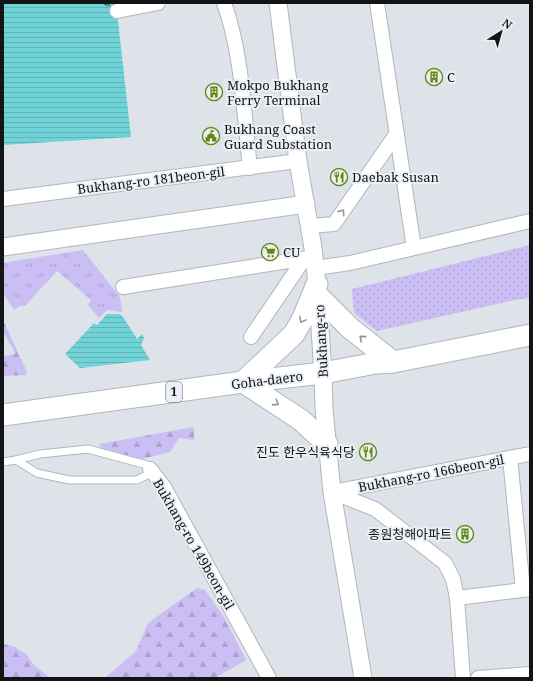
<svg xmlns="http://www.w3.org/2000/svg" width="533" height="681" font-family="'Noto Serif','Noto Sans KR',serif">
	<style>
		.grass { fill: url(#grass-tufts) }
		.forest { fill: url(#forest-firs) }
		.park { fill: url(#park-dots) }
		.water { fill: url(#water-rules) }
		.lines { fill: none; stroke-linecap: round; stroke-linejoin: round }
		.ferry { stroke: #053739; stroke-width: 1; stroke-dasharray: 5 4; stroke-linecap: butt }
		.service-casing { stroke: #b0b6bc; stroke-width: 9 }
		.minor-casing { stroke: #b0b6bc; stroke-width: 16 }
		.tertiary-casing { stroke: #b0b6bc; stroke-width: 19 }
		.primary-casing { stroke: #b0b6bc; stroke-width: 23 }
		.service { stroke: #fff; stroke-width: 7 }
		.minor { stroke: #fff; stroke-width: 14 }
		.tertiary { stroke: #fff; stroke-width: 17 }
		.primary { stroke: #fff; stroke-width: 21 }
		.oneway { stroke: #949596 }
		.labels { text-anchor: middle; stroke-width: 4; stroke-linejoin: round; paint-order: stroke }
		.shield { fill: #eaf0f6; stroke: #535659; stroke-width: 1 }
		.shield-label { font-size: 12px; font-weight: bold; fill: #121416 }
		.poi-label { font-size: 13px; fill: #121416; stroke: #eaf0f6; text-anchor: start }
		.street-label { font-size: 13px; fill: #121416; stroke: #eaf0f6 }
	</style>
	<defs>
		<pattern id="grass-tufts" width="24" height="20" patternUnits="userSpaceOnUse"><rect width="24" height="20" fill="#cabef4"/><path d="M3 7l-1-3M5 7V3M7 7l1-3M15 17l-1-3M17 17v-4M19 17l1-3" fill="none" stroke="#aca2d0"/></pattern>
		<pattern id="forest-firs" width="22" height="20" patternUnits="userSpaceOnUse"><rect width="22" height="20" fill="#cabef4"/><path d="M5 1l3.5 6h-7zM16 11l3.5 6h-7z" fill="#aca2d0"/></pattern>
		<pattern id="park-dots" width="8" height="8" patternUnits="userSpaceOnUse"><rect width="8" height="8" fill="#cabef4"/><path d="M2 2h.1M6 6h.1" fill="none" stroke="#aca2d0" stroke-width="1.8" stroke-linecap="round"/></pattern>
		<pattern id="water-rules" width="6" height="5" patternUnits="userSpaceOnUse"><rect width="6" height="5" fill="#6fd3d7"/><path d="M0 2.5h6" fill="none" stroke="#5fb4b8"/></pattern>
	</defs>
	<rect width="100%" height="100%" fill="#dde3e9"/>
	<polygon class="grass" points="83,250 120,297 122,312 107,310 99,318 88,305 91,300 57,271 25,306 20,306 14,310 3,293 3,263"/>
	<g class="forest">
		<polygon points="3,320 27,372 26,375 3,376 3,356 16,354 3,332"/>
		<polygon points="194,427 194,440 179,438 170,452 142,459 103,450 99,444"/>
		<polygon points="197,588 205,590 224,617 246,660 215,678 105,678 136,651 148,623"/>
		<polygon points="3,644 13,646 27,655 34,665 50,678 3,678"/>
	</g>
	<polygon class="park" points="530,245 530,298 515,300 377,331 354,313 352,289"/>
	<g class="water">
		<polygon points="3,3 116,3 131,137 3,145"/>
		<polygon points="107,314 119,314 123,317 137,339 142,334 144,338 141,345 150,360 80,368 65,354 94,323 97,325"/>
	</g>
	<g class="lines">
		<g class="ferry">
			<polyline points="103,3 111,8"/>
			<polyline points="106,3 112,7"/>
		</g>
		<g class="service-casing">
			<g id="service">
				<polyline points="16,460 40,454 88,449 147,465 150,469"/>
				<polyline points="3,462 16,460 37,473 69,480 137,480 153,472"/>
			</g>
		</g>
		<g class="minor-casing">
			<g id="minor">
				<path d="M224,3C242,52 244,115 250,168"/>
				<polyline points="377,3 414,248"/>
				<polyline points="117,11 158,3"/>
				<polyline points="3,199 298,161"/>
				<polyline points="310,226 334,224 397,133"/>
				<polyline points="315,268 350,263 530,221"/>
				<polyline points="123,287 314,257"/>
				<polyline points="251,337 304,259"/>
				<polyline points="510,458 523,590"/>
				<polyline points="150,469 164,487 269,678"/>
				<polyline points="332,492 375,509 445,563 453,579 457,598 463,678"/>
				<polyline points="332,492 530,454"/>
				<polyline points="457,598 530,589"/>
				<polyline points="478,678 530,674"/>
			</g>
		</g>
		<g class="tertiary-casing">
			<g id="tertiary">
				<polyline points="278,3 298,161 313,248 317,284 323,373 324,409 332,492 363,678"/>
				<polyline points="3,247 306,204"/>
			</g>
		</g>
		<g class="primary-casing">
			<g id="primary">
				<polyline points="317,284 303,318 294,334 243,382 301,420 327,444"/>
				<polyline points="318,296 350,328 393,362"/>
				<polyline points="3,415 243,382 323,373 376,363 393,362 530,335"/>
			</g>
		</g>
		<use href="#service" class="service"/>
		<use href="#minor" class="minor"/>
		<use href="#tertiary" class="tertiary"/>
		<use href="#primary" class="primary"/>
	</g>
	<defs><path id="oneway-chevron" d="M-2-3.5L2.5 0L-2 3.5" fill="none" stroke-width="1.6" stroke-linecap="round" stroke-linejoin="round"/></defs>
	<g class="oneway">
		<use href="#oneway-chevron" transform="translate(342 212) rotate(-55)"/>
		<use href="#oneway-chevron" transform="translate(302 320) rotate(118)"/>
		<use href="#oneway-chevron" transform="translate(362 338) rotate(-140)"/>
		<use href="#oneway-chevron" transform="translate(276 403) rotate(33)"/>
	</g>
	<defs>
		<g id="building-ring" transform="scale(0.9)"><circle r="9.5" fill="#eaf0f6" stroke="#628911" stroke-width="1.5"/><path d="M-4-6H4V6H1V3H-1V6H-4ZM-2.5-4.3h1.7v1.8h-1.7ZM.8-4.3h1.7v1.8H.8ZM-2.5-1h1.7V.8h-1.7ZM.8-1h1.7V.8H.8Z" fill="#628911"/></g>
		<g id="civic-ring" transform="scale(0.9)"><circle r="9.5" fill="#eaf0f6" stroke="#628911" stroke-width="1.5"/><path d="M-.6-6.5H3V-4.5H.6V-3L4-1V1h2V6H-6V1h2V-1L-.6-3ZM-1.2 2.5V6h2.4V2.5Z" fill="#628911"/></g>
		<g id="restaurant-ring" transform="scale(0.9)"><circle r="9.5" fill="#eaf0f6" stroke="#628911" stroke-width="1.5"/><path d="M-5-6h1v4h1v-4h1v4h1v-4h1v5L-1.5 .5V6h-2V.5L-5-1ZM5-6V6H3V1.5H1.5Q1.5-4 5-6Z" fill="#628911"/></g>
		<g id="supermarket-ring" transform="scale(0.9)"><circle r="9.5" fill="#eaf0f6" stroke="#628911" stroke-width="1.5"/><path d="M-6-5.5h2.5l.6 2H6L4.5 2H-2.5L-4.4-4H-6ZM-1.5 3.2a1.3 1.3 0 1 0 .1 0ZM3 3.2a1.3 1.3 0 1 0 .1 0Z" fill="#628911"/></g>
	</defs>
	<g fill-rule="evenodd">
		<use href="#building-ring" x="434" y="77"/>
		<use href="#building-ring" x="214" y="92"/>
		<use href="#civic-ring" x="211" y="136"/>
		<use href="#restaurant-ring" x="339" y="177"/>
		<use href="#supermarket-ring" x="270" y="252"/>
		<use href="#restaurant-ring" x="368" y="452"/>
		<use href="#building-ring" x="465" y="534"/>
	</g>
	<g class="labels">
		<rect class="shield" x="166" y="382" width="16" height="20" rx="3"/>
		<g class="shield-label">
			<text x="174" y="396">1</text>
		</g>
		<g class="poi-label">
			<text x="447" y="82">C</text>
			<text x="227" y="90">Mokpo Bukhang<tspan x="227" dy="15">Ferry Terminal</tspan></text>
			<text x="224" y="134">Bukhang Coast<tspan x="224" dy="15">Guard Substation</tspan></text>
			<text x="352" y="182">Daebak Susan</text>
			<text x="283" y="257">CU</text>
			<text x="355" y="457" text-anchor="end">진도 한우식육식당</text>
			<text x="452" y="539" text-anchor="end">종원청해아파트</text>
		</g>
		<g class="street-label">
			<text transform="translate(151 180) rotate(-7)" y="5">Bukhang-ro 181beon-gil</text>
			<text transform="translate(321 341) rotate(-93)" y="5">Bukhang-ro</text>
			<text transform="translate(267 380) rotate(-7)" y="5">Goha-daero</text>
			<text transform="translate(431 473) rotate(-11)" y="5">Bukhang-ro 166beon-gil</text>
			<text transform="translate(194 544) rotate(60)" y="5">Bukhang-ro 149beon-gil</text>
		</g>
	</g>
	<rect width="533" height="681" fill="none" stroke="#121416" stroke-width="8"/>
	<g transform="translate(501 32) rotate(37)" stroke="#eaf0f6" stroke-width="3" paint-order="stroke">
	<path d="M0-3L7 15L0 10L-7 15Z" fill="#121416"/>
	<text y="-6" font-size="11" font-weight="bold" text-anchor="middle" fill="#121416">N</text>
	</g>
</svg>
